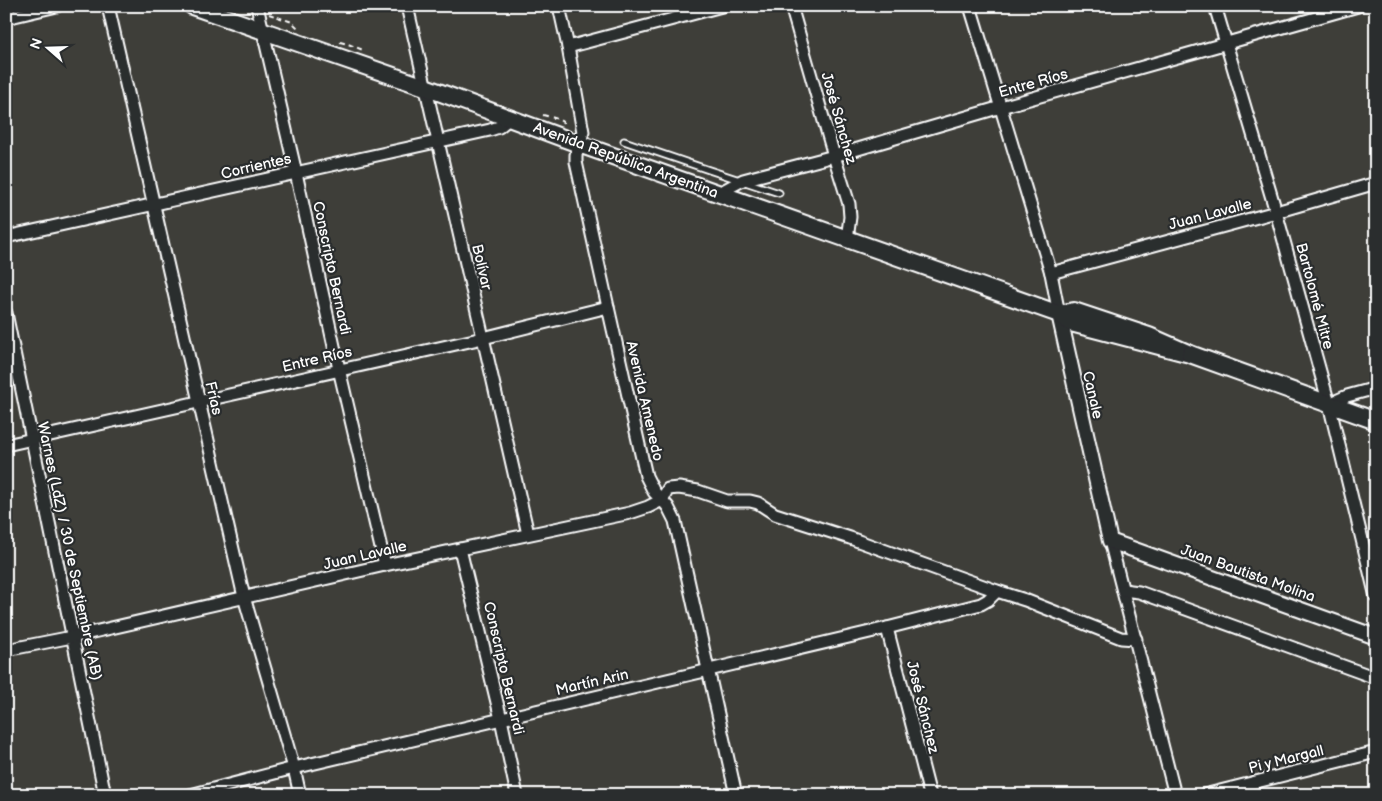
<svg xmlns="http://www.w3.org/2000/svg" width="1382" height="801" font-family="'Balsamiq Sans',sans-serif">
	<style>
		.lines { fill: none; stroke-linecap: round; stroke-linejoin: round }
		.service-casing { stroke: #fff; stroke-width: 9 }
		.minor-casing { stroke: #fff; stroke-width: 15 }
		.tertiary-casing { stroke: #fff; stroke-width: 18 }
		.secondary-casing { stroke: #fff; stroke-width: 20 }
		.path { stroke: #fff; stroke-width: 2; stroke-dasharray: 5 4; stroke-linecap: butt }
		.service { stroke: #2a2d2e; stroke-width: 5.5 }
		.minor { stroke: #2a2d2e; stroke-width: 11 }
		.tertiary { stroke: #2a2d2e; stroke-width: 14 }
		.secondary { stroke: #2a2d2e; stroke-width: 16 }
		.labels { text-anchor: middle; stroke-width: 4.5; stroke-linejoin: round; paint-order: stroke }
		.street-label { font-size: 15px; fill: #fff; stroke: #2a2d2e }
	</style>
	<rect width="100%" height="100%" fill="#3e3e39"/>
	<filter id="ink" filterUnits="userSpaceOnUse"><feTurbulence type="fractalNoise" baseFrequency=".02" numOctaves="2"/><feDisplacementMap in="SourceGraphic" scale="10" xChannelSelector="R" yChannelSelector="G"/><feConvolveMatrix kernelMatrix="1 2 1 2 8 2 1 2 1" color-interpolation-filters="sRGB"/></filter>
	<g filter="url(#ink)">
		<g class="lines">
			<g class="service-casing">
				<polyline id="service" points="624,141 709,170 779,193"/>
			</g>
			<g class="minor-casing">
				<g id="minor">
					<polyline points="108,6 244,597 294,768 300,795"/>
					<polyline points="257,6 296,173 339,369 385,565"/>
					<polyline points="407,6 528,534"/>
					<polyline points="559,6 568,47 583,132 576,155 576,162 608,307 646,476 654,492 662,500 668,507 675,521 736,795"/>
					<polyline points="791,6 834,156 849,204 850,217 847,239"/>
					<polyline points="970,6 1051,273 1059,314"/>
					<polyline points="1215,6 1276,212 1329,404 1376,597"/>
					<polyline points="6,18 57,6"/>
					<polyline points="568,47 722,6"/>
					<polyline points="719,193 743,180 834,156 1001,107 1358,6"/>
					<polyline points="6,237 490,130 499,127 510,118"/>
					<polyline points="1051,273 1276,212 1376,183"/>
					<polyline points="6,313 105,795"/>
					<polyline points="1329,404 1347,396 1376,388"/>
					<polyline points="6,445 483,338 608,307"/>
					<polyline points="1110,541 1175,795"/>
					<polyline points="460,549 501,719 517,795"/>
					<polyline points="1123,590 1139,592 1376,678"/>
					<polyline points="887,628 930,795"/>
					<polyline points="6,650 72,637 385,565 630,513 648,507 662,500 668,489 679,488 698,491 727,501 750,501 758,503 775,514 850,538 997,591 1025,600 1121,638 1136,639"/>
					<polyline points="190,795 294,768 887,628 981,604 988,600 997,591"/>
					<polyline points="1204,795 1376,752"/>
				</g>
			</g>
			<g class="tertiary-casing">
				<polyline id="tertiary" points="1059,314 1110,541 1376,637"/>
			</g>
			<g class="secondary-casing">
				<g id="secondary">
					<polyline points="192,6 425,87 579,144 1059,314 1071,323 1190,354 1149,336 1074,311 1059,314"/>
					<polyline points="1190,354 1376,421"/>
				</g>
			</g>
			<g class="path">
				<polyline points="269,14 292,22 298,28"/>
				<polyline points="340,42 348,44 363,50"/>
				<polyline points="543,115 558,119 564,123"/>
			</g>
			<use href="#service" class="service"/>
			<use href="#minor" class="minor"/>
			<use href="#tertiary" class="tertiary"/>
			<use href="#secondary" class="secondary"/>
		</g>
	</g>
	<g class="labels">
		<g class="street-label">
			<text transform="translate(1033 83) rotate(-16)" y="5">Entre Ríos</text>
			<text transform="translate(839 118) rotate(74)" y="5">José Sánchez</text>
			<text transform="translate(626 160) rotate(20)" y="5">Avenida República Argentina</text>
			<text transform="translate(256 166) rotate(-13)" y="5">Corrientes</text>
			<text transform="translate(1210 214) rotate(-15)" y="5">Juan Lavalle</text>
			<text transform="translate(482 267) rotate(77)" y="5">Bolívar</text>
			<text transform="translate(332 268) rotate(78)" y="5">Conscripto Bernardi</text>
			<text transform="translate(1315 296) rotate(75)" y="5">Bartolomé Mitre</text>
			<text transform="translate(317 359) rotate(-13)" y="5">Entre Ríos</text>
			<text transform="translate(1093 395) rotate(77)" y="5">Canale</text>
			<text transform="translate(214 398) rotate(77)" y="5">Frías</text>
			<text transform="translate(645 401) rotate(77)" y="5">Avenida Amenedo</text>
			<text transform="translate(70 551) rotate(78)" y="5">Warnes (LdZ) / 30 de Septiembre (AB)</text>
			<text transform="translate(365 555) rotate(-13)" y="5">Juan Lavalle</text>
			<text transform="translate(1248 573) rotate(20)" y="5">Juan Bautista Molina</text>
			<text transform="translate(504 668) rotate(77)" y="5">Conscripto Bernardi</text>
			<text transform="translate(592 682) rotate(-13)" y="5">Martín Arin</text>
			<text transform="translate(923 707) rotate(76)" y="5">José Sánchez</text>
			<text transform="translate(1286 759) rotate(-14)" y="5">Pi y Margall</text>
		</g>
	</g>
	<rect width="1382" height="801" fill="none" stroke="#2a2d2e" stroke-width="25"/>
	<rect x="12" y="12" width="1357" height="776" fill="none" stroke="#fff" stroke-width="2" filter="url(#ink)"/>
	<g transform="translate(48 48) rotate(290)" stroke="#2a2d2e" stroke-width="4" paint-order="stroke">
	<path d="M0-4L9 19L0 12L-9 19Z" fill="#ffffff"/>
	<text y="-8" font-size="14" font-weight="bold" text-anchor="middle" fill="#ffffff">N</text>
	</g>
</svg>
